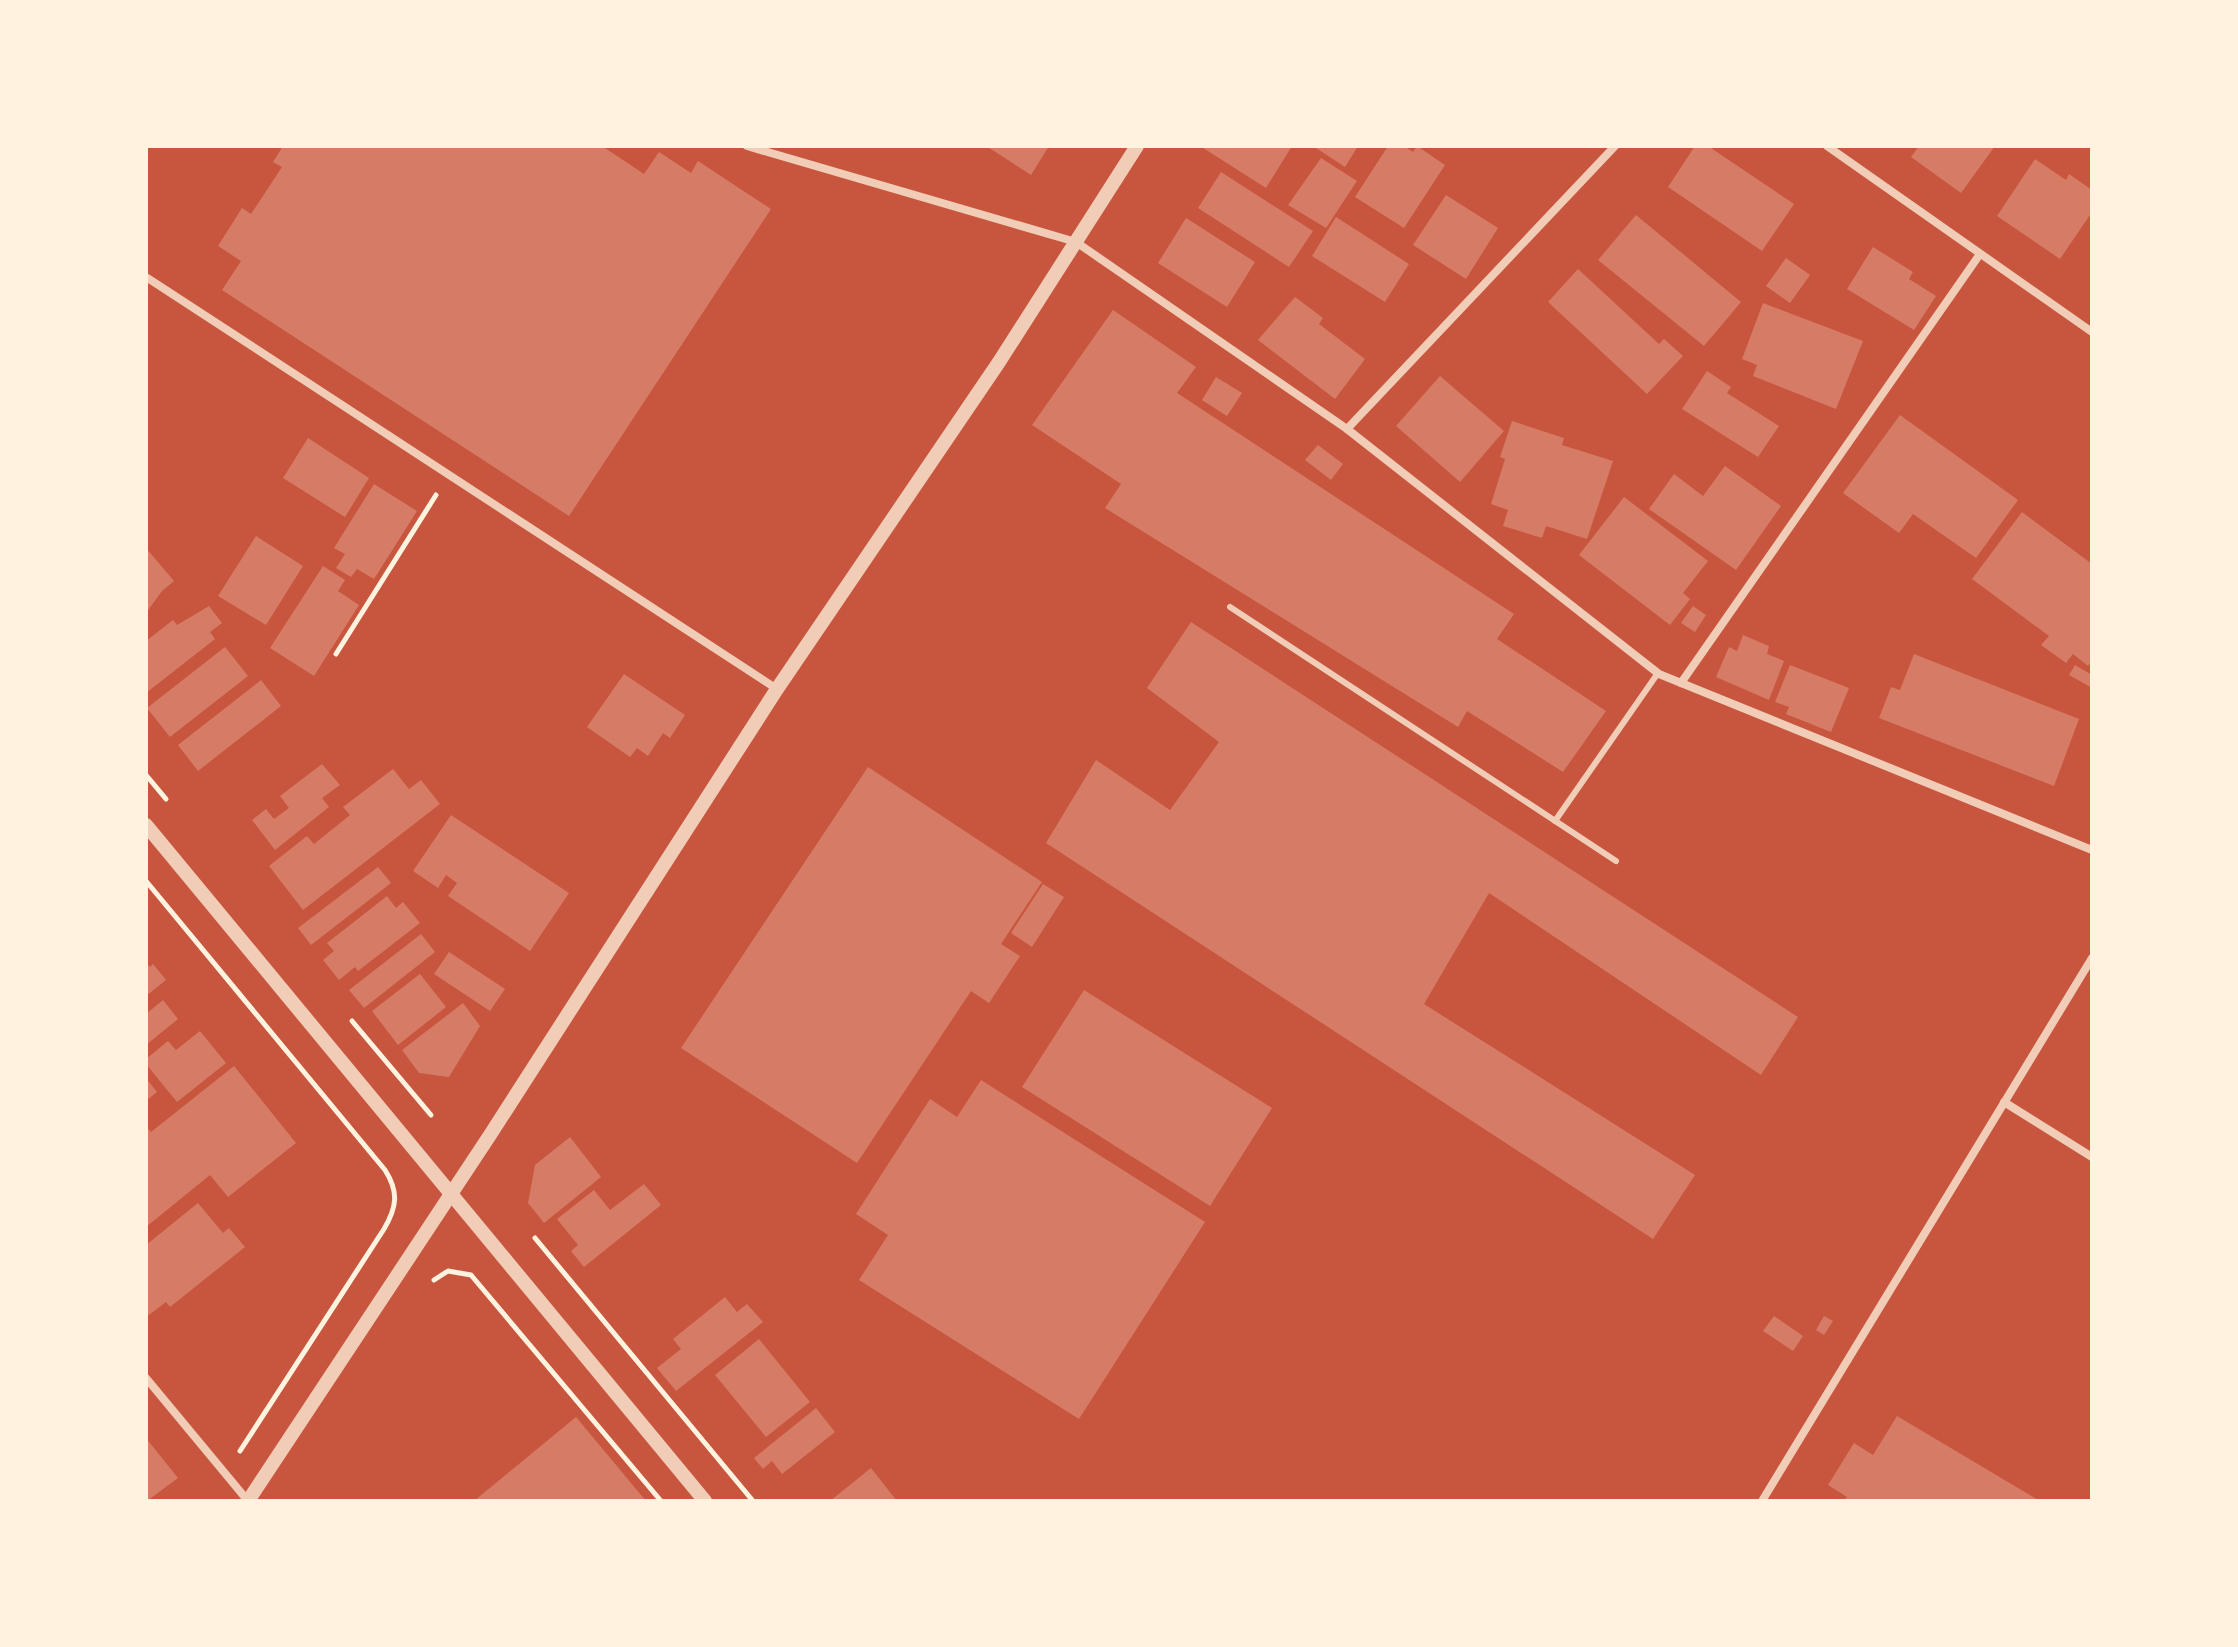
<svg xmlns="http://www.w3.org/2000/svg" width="2238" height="1647" font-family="'Asap Condensed',sans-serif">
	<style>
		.building { fill: #d67c66 }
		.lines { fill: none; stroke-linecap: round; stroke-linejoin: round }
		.path { stroke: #fff3e0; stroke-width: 5 }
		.service { stroke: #f1ccb7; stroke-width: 6 }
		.minor { stroke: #f1ccb7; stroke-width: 8 }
		.tertiary { stroke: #f1ccb7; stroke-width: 14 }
	</style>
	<rect width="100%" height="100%" fill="#c8553d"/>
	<g class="building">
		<polygon points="283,146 602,146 644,174 659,152 691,173 698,161 771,209 569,516 222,290 241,261 218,246 242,208 251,214 282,167 273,162"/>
		<polygon points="986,146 1049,146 1031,175"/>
		<polygon points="1200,146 1292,146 1266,188"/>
		<polygon points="1313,146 1358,146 1345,167"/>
		<polygon points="1388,146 1404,146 1413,152 1417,146 1445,165 1404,228 1355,197"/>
		<polygon points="1695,146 1708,146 1794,204 1762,251 1668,187"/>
		<polygon points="1919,146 1995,146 1961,193 1911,157"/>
		<polygon points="1321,158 1357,181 1326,228 1288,205"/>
		<polygon points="2035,159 2066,180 2069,174 2092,190 2092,212 2060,259 1997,216"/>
		<polygon points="1221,172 1313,231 1289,267 1198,208"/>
		<polygon points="1446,195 1498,228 1466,279 1413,245"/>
		<polygon points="1636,215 1741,302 1704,346 1598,260"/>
		<polygon points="1336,217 1409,264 1385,302 1312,256"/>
		<polygon points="1186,218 1255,262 1227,307 1158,263"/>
		<polygon points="1873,247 1913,272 1909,279 1936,296 1914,330 1847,289"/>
		<polygon points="1786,258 1810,275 1790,303 1766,286"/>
		<polygon points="1578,269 1659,344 1664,339 1683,356 1647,394 1548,302"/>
		<polygon points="1295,297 1323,318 1319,324 1365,359 1335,399 1258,340"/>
		<polygon points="1763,303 1863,341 1836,409 1753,376 1757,365 1742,359"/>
		<polygon points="1113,310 1196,367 1177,393 1514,614 1497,639 1606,711 1563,772 1467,711 1458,727 1105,508 1121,484 1032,425"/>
		<polygon points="1707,371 1731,387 1727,393 1779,426 1758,457 1682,409"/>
		<polygon points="1440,376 1504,431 1460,482 1396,426"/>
		<polygon points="1216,377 1242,393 1227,416 1202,400"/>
		<polygon points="1900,415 2018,500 1976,558 1913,514 1899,533 1843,493"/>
		<polygon points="1512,421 1564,438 1562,445 1613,461 1587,539 1546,526 1542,538 1503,526 1508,510 1491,504 1505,459 1500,457"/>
		<polygon points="308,438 369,478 345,517 283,478"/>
		<polygon points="1318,445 1343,464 1331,480 1305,460"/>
		<polygon points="1725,466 1781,506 1736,570 1649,509 1674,474 1703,496"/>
		<polygon points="374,484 417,511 374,579 357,569 351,577 336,568 345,554 334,548"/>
		<polygon points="1624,497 1708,561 1683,593 1690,599 1670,625 1579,555"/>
		<polygon points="2022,512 2092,564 2092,660 2088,666 2073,654 2066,663 2041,645 2049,636 1972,579"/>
		<polygon points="256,536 303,566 266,625 218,596"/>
		<polygon points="146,548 174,581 162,591 146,613"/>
		<polygon points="323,566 345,580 338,591 359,605 314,676 270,648"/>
		<polygon points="209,606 222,623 210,632 215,639 146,693 146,641 173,620 177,625"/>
		<polygon points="1693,606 1706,615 1695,632 1681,623"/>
		<polygon points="1191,622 1798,1017 1761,1075 1489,893 1424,1004 1695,1175 1653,1239 1046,843 1096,760 1170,810 1219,742 1147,688"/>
		<polygon points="1743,635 1769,646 1767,654 1784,661 1769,700 1716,677 1729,647 1737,651"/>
		<polygon points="225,647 248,676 170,737 147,708"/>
		<polygon points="1914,654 2079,719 2054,786 1879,718 1891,687 1900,690"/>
		<polygon points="1790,665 1849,688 1831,732 1786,714 1789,707 1775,702"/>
		<polygon points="2075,665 2092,675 2092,688 2069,675"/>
		<polygon points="624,674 685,715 670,738 663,733 648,756 637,748 630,757 587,727"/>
		<polygon points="261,680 281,706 198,771 178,745"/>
		<polygon points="322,764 340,785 322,798 329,807 275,850 252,820 266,809 274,819 289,808 280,796"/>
		<polygon points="868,767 1042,882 1001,944 1020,956 989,1003 971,991 857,1163 681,1048"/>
		<polygon points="393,769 409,789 421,780 440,804 303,910 269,866 307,836 314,844 350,815 343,807"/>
		<polygon points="451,815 569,893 530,951 448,896 457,883 446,875 438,888 413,871"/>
		<polygon points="378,867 391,883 311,945 298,928"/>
		<polygon points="1043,884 1064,897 1032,947 1011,933"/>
		<polygon points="387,896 396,908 403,902 420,923 358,971 355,967 339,980 323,960 334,951 327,943"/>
		<polygon points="421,934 435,952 364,1008 349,990"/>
		<polygon points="449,952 505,989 490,1011 434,974"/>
		<polygon points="146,963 150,967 153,964 166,980 146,996"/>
		<polygon points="420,974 446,1007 398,1045 372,1011"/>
		<polygon points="1084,990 1272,1108 1210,1206 1022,1087"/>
		<polygon points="163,1000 178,1019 146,1045 146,1014"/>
		<polygon points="463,1003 480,1026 449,1077 419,1073 402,1050"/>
		<polygon points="200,1031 226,1063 177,1102 146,1064 146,1059 168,1041 176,1050"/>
		<polygon points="234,1066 296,1143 228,1197 210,1175 146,1227 146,1126 151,1132"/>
		<polygon points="146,1078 157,1092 146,1101"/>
		<polygon points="981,1080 1205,1222 1079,1419 859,1280 888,1235 856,1214 930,1099 957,1117"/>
		<polygon points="570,1137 601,1177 544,1223 528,1203 535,1165"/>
		<polygon points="644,1184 661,1205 584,1267 571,1251 578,1245 557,1219 594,1190 610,1210"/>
		<polygon points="198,1203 223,1233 229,1228 245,1247 170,1307 166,1302 149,1315 146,1311 146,1245"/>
		<polygon points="725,1297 737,1312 747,1304 763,1322 676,1391 657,1368 681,1349 673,1339"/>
		<polygon points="1774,1316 1803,1336 1793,1351 1763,1331"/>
		<polygon points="1824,1316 1833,1321 1824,1335 1816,1330"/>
		<polygon points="759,1339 810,1402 766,1437 715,1375"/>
		<polygon points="816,1408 835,1432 782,1474 772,1461 763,1469 754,1458"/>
		<polygon points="1897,1416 2040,1501 1844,1501 1847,1497 1828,1485 1854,1443 1873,1455"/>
		<polygon points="576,1417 646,1501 474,1501"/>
		<polygon points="146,1438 178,1478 147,1501 146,1501"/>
		<polygon points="871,1468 897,1501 830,1501"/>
	</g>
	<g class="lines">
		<g class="path">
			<polyline points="336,654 436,495"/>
			<polyline points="146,775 166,799"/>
			<path d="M146,881L385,1170C399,1192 397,1207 384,1229L240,1451"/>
			<polyline points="352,1021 431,1115"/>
			<polyline points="535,1238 753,1501"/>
			<polyline points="434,1280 448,1271 471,1275 661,1501"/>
		</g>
		<g class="service">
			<polyline points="1230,607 1616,861"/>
			<polyline points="1555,821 1658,673"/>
		</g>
		<g class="minor">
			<polyline points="747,146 1076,242 1347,429 1659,674 2092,850"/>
			<polyline points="1827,146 2092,332"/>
			<polyline points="146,277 777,689"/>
			<polyline points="1347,429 1615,146"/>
			<polyline points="1681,683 1980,254"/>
			<polyline points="2004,1102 2092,1157"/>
			<polyline points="146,1378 248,1501"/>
			<polyline points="1762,1501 2092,958"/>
		</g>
		<g class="tertiary">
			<polyline points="146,825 705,1501"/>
			<polyline points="248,1501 490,1135 777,689 999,362 1137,146"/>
		</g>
	</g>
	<rect width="2238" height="1647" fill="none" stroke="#fff3e0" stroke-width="296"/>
</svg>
